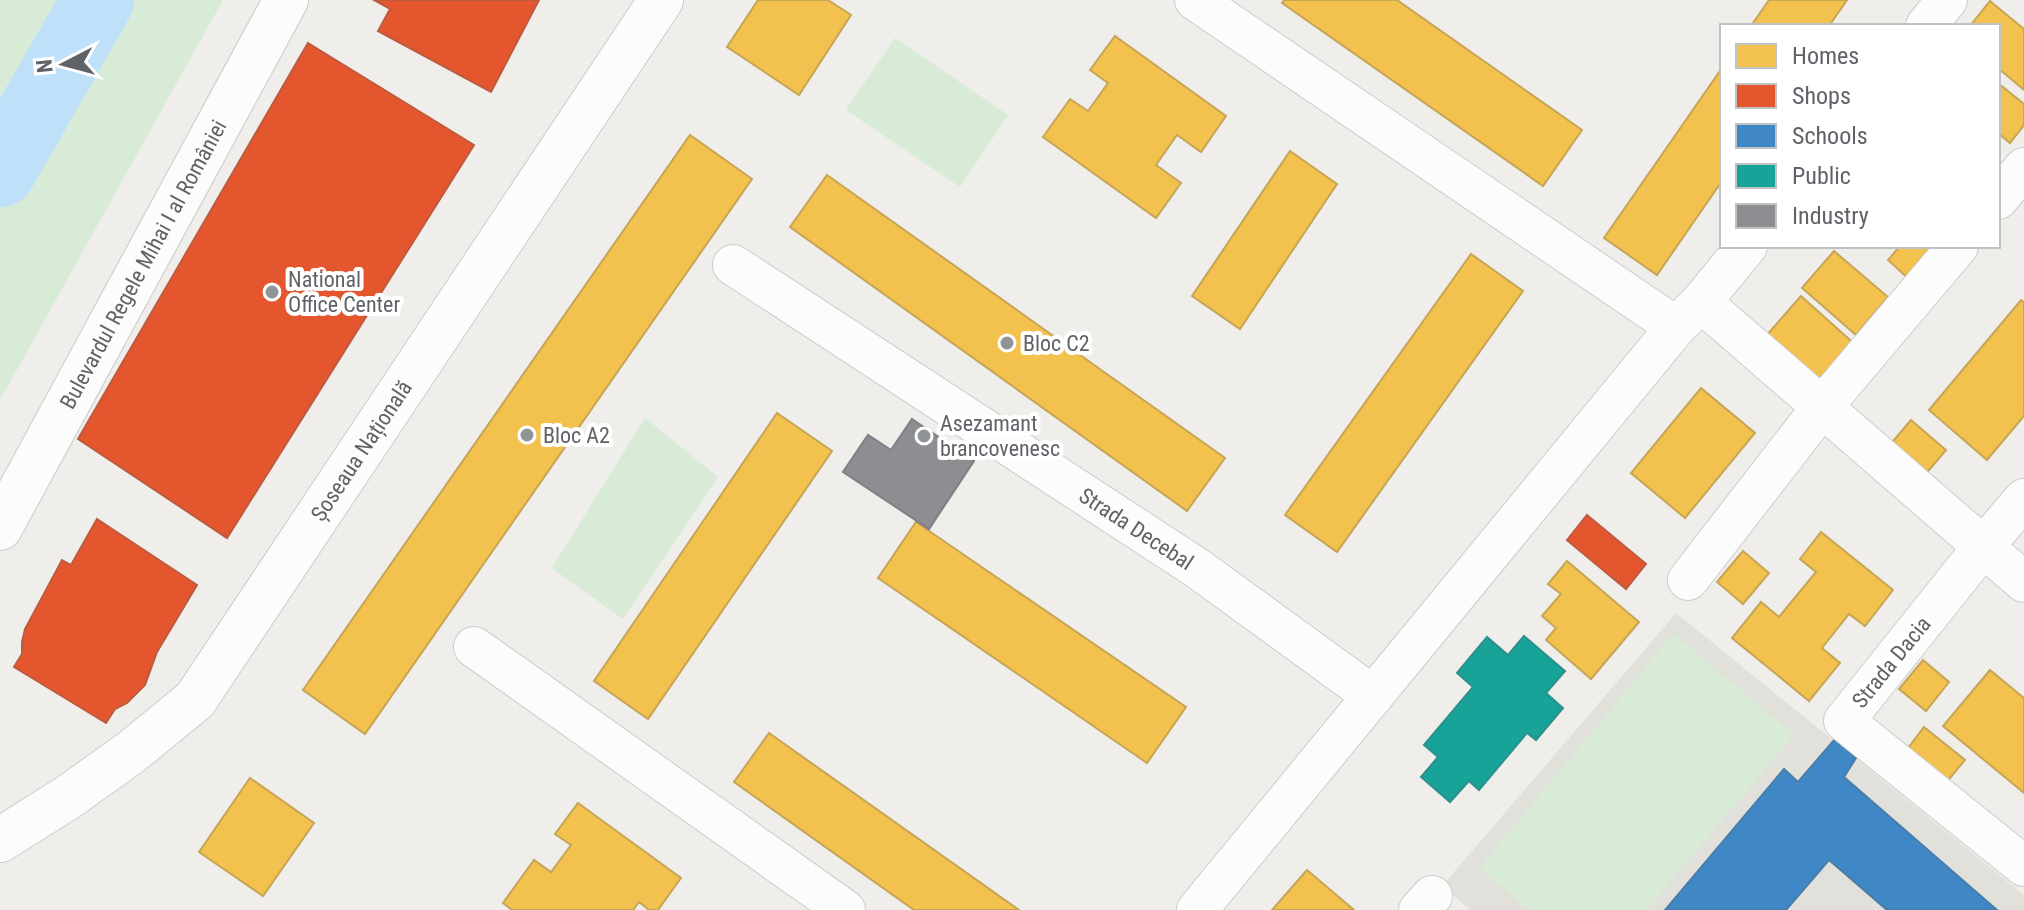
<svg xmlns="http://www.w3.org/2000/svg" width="2024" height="910" font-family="'Roboto Condensed',sans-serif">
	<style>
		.education { fill: #e2e0da }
		.green { fill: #d8ebd6 }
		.homes { fill: #f2c14e; stroke: #c6a556; stroke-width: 2 }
		.shops { fill: #e4572e; stroke: #bc5b3f; stroke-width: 2 }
		.schools { fill: #3f88c5; stroke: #497da9; stroke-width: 2 }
		.public { fill: #17a398; stroke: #2d908a; stroke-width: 2 }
		.industry { fill: #8d8d92; stroke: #7f8085; stroke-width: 2 }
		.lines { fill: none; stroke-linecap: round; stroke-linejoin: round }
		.river { stroke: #bfe0f9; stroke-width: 72 }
		.minor-casing { stroke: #cbcccc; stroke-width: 42 }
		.tertiary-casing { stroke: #cbcccc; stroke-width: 46 }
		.secondary-casing { stroke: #cacacb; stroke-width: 46 }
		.minor { stroke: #fdfcfc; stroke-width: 40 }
		.tertiary { stroke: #fdfcfc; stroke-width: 44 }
		.secondary { stroke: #fdfcfc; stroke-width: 44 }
		.poi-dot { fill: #919496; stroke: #fff; stroke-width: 3 }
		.labels { text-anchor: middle; stroke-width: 8; stroke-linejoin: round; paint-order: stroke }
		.street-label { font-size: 22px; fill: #5f6368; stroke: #fff }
		.poi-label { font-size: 22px; fill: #5f6368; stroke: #fff; text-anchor: start }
	</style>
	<rect width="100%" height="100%" fill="#efeeea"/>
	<polygon class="education" points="1676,613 2024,895 2024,910 1470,910 1442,886"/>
	<g class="green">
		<polygon points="0,0 223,0 0,400"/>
		<polygon points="895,38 1008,115 960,187 846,110"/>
		<polygon points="645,418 718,477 623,619 552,568"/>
		<polygon points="1673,634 1794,735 1646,910 1528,910 1480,867"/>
	</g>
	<g class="homes">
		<polygon points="758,0 828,0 851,15 799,95 727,47"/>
		<polygon points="1284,0 1397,0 1582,130 1543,186 1282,3"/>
		<polygon points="1769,0 1847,0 1829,26 1751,26"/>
		<polygon points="1990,1 2024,29 2024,90 1998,68 1998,26 1970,26"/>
		<polygon points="1115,36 1226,116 1201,152 1177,135 1156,165 1181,183 1156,218 1043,137 1070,99 1088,111 1108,83 1090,70"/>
		<polygon points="1722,68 1722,181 1657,275 1604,238"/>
		<polygon points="1998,83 2024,104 2024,125 2010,143 1998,133"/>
		<polygon points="690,135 752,179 365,734 303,690"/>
		<polygon points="1290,151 1337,184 1240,329 1192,296"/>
		<polygon points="827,175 1225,458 1187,511 790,227"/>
		<polygon points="1900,246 1941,246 1910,280 1888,260"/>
		<polygon points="1834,251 1888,297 1856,335 1802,288"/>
		<polygon points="1471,254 1523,291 1337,552 1285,515"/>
		<polygon points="1801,296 1859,348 1824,388 1766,336"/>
		<polygon points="2021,300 2024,302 2024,416 1987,460 1929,410"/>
		<polygon points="1701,388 1755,433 1685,518 1631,473"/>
		<polygon points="777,413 832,451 648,719 594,681"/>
		<polygon points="1911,420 1946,450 1918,483 1883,453"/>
		<polygon points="916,522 1186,707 1147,763 878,578"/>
		<polygon points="1821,532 1893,590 1865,626 1849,614 1822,648 1840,663 1809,701 1732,638 1761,602 1779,617 1816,572 1800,559"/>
		<polygon points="1743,551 1769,573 1743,604 1717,582"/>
		<polygon points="1567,561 1639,622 1591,679 1546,640 1556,628 1542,616 1561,594 1548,584"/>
		<polygon points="1923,660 1949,682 1926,711 1899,689"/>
		<polygon points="1990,670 2024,698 2024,793 1943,726"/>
		<polygon points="1924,727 1965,760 1945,784 1905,752"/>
		<polygon points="769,733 1019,910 914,910 734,782"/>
		<polygon points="250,778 314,823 263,896 199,852"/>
		<polygon points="578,803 681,878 658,910 649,910 639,902 633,910 512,910 503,903 534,860 551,872 571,845 555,834"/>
		<polygon points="1307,870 1354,910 1272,910"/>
	</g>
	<g class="shops">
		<polygon points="374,0 539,0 491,92 378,31 390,9"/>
		<polygon points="308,43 474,145 227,538 78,439"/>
		<polygon points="1587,515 1646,564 1626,589 1567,540"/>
		<polygon points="97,519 197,585 157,652 145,685 127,703 115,709 106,723 14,667 22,654 22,642 25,629 62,560 71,565"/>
	</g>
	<polygon class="schools" points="1835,739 1856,758 1844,777 1997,910 1887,910 1829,860 1786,910 1665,910 1784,769 1798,782"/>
	<polygon class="public" points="1524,636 1565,671 1546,693 1563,708 1536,740 1527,733 1479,790 1469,781 1450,802 1421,777 1438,757 1424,745 1473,687 1457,673 1487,637 1508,655"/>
	<polygon class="industry" points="912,419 974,461 929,529 843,472 868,435 891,450"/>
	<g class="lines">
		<polyline class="river" points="0,171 98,0"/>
		<g class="minor-casing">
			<g id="minor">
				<polyline points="1195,0 1676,327"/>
				<polyline points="1926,26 1947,0"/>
				<polyline points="1998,199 2024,168"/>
				<path id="s1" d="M733,265L1197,568L1373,696"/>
				<polyline points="1701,302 2024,582"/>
				<polyline points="2024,499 1983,547 1844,721 2024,866"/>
				<polyline points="1688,580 1822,407 1958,246"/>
				<polyline points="474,647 845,910"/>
				<polyline points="1197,910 1676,327 1701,302 1747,246"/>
				<polyline points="1419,910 1432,896"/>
			</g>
		</g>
		<g class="tertiary-casing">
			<g id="tertiary">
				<path id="s2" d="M0,840L67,798L130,753L195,700L661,0"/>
			</g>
		</g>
		<g class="secondary-casing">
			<g id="secondary">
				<path id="s3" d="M0,528L286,0"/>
			</g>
		</g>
		<use href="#minor" class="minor"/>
		<use href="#tertiary" class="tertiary"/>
		<use href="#secondary" class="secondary"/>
	</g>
	<g class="poi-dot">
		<circle cx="272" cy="292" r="8"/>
		<circle cx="1007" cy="343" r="8"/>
		<circle cx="527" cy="435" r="8"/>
		<circle cx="924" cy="436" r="8"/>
	</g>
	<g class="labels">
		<g class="street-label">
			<text dy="8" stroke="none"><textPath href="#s3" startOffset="300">Bulevardul Regele Mihai I al României</textPath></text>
			<text dy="8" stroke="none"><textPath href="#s2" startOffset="540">Șoseaua Națională</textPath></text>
			<text dy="8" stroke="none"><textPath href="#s1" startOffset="482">Strada Decebal</textPath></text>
			<text transform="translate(1891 662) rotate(-51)" y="8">Strada Dacia</text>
		</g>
		<g class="poi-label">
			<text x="288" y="287">National<tspan x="288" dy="25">Office Center</tspan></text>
			<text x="1023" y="351">Bloc C2</text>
			<text x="940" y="431">Asezamant<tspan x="940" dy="25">brancovenesc</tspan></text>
			<text x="543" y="443">Bloc A2</text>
		</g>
	</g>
	<rect x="1720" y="24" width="280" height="224" fill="#ffffff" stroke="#bfc1c3" stroke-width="2"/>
	<rect x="1736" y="44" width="40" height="24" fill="#f2c14e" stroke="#bfc1c3" stroke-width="2"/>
	<text x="1792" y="64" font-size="24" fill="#5f6368">Homes</text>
	<rect x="1736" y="84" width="40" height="24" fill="#e4572e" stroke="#bfc1c3" stroke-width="2"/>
	<text x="1792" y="104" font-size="24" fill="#5f6368">Shops</text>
	<rect x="1736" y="124" width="40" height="24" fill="#3f88c5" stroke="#bfc1c3" stroke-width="2"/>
	<text x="1792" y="144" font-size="24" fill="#5f6368">Schools</text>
	<rect x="1736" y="164" width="40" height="24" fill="#17a398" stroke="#bfc1c3" stroke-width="2"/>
	<text x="1792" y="184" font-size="24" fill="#5f6368">Public</text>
	<rect x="1736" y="204" width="40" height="24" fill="#8d8d92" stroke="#bfc1c3" stroke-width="2"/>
	<text x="1792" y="224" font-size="24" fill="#5f6368">Industry</text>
	<g transform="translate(64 64) rotate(264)" stroke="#ffffff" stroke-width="6" paint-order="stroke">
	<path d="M0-6L14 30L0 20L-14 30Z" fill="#5f6368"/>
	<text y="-12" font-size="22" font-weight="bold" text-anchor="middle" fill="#5f6368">N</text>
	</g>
</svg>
